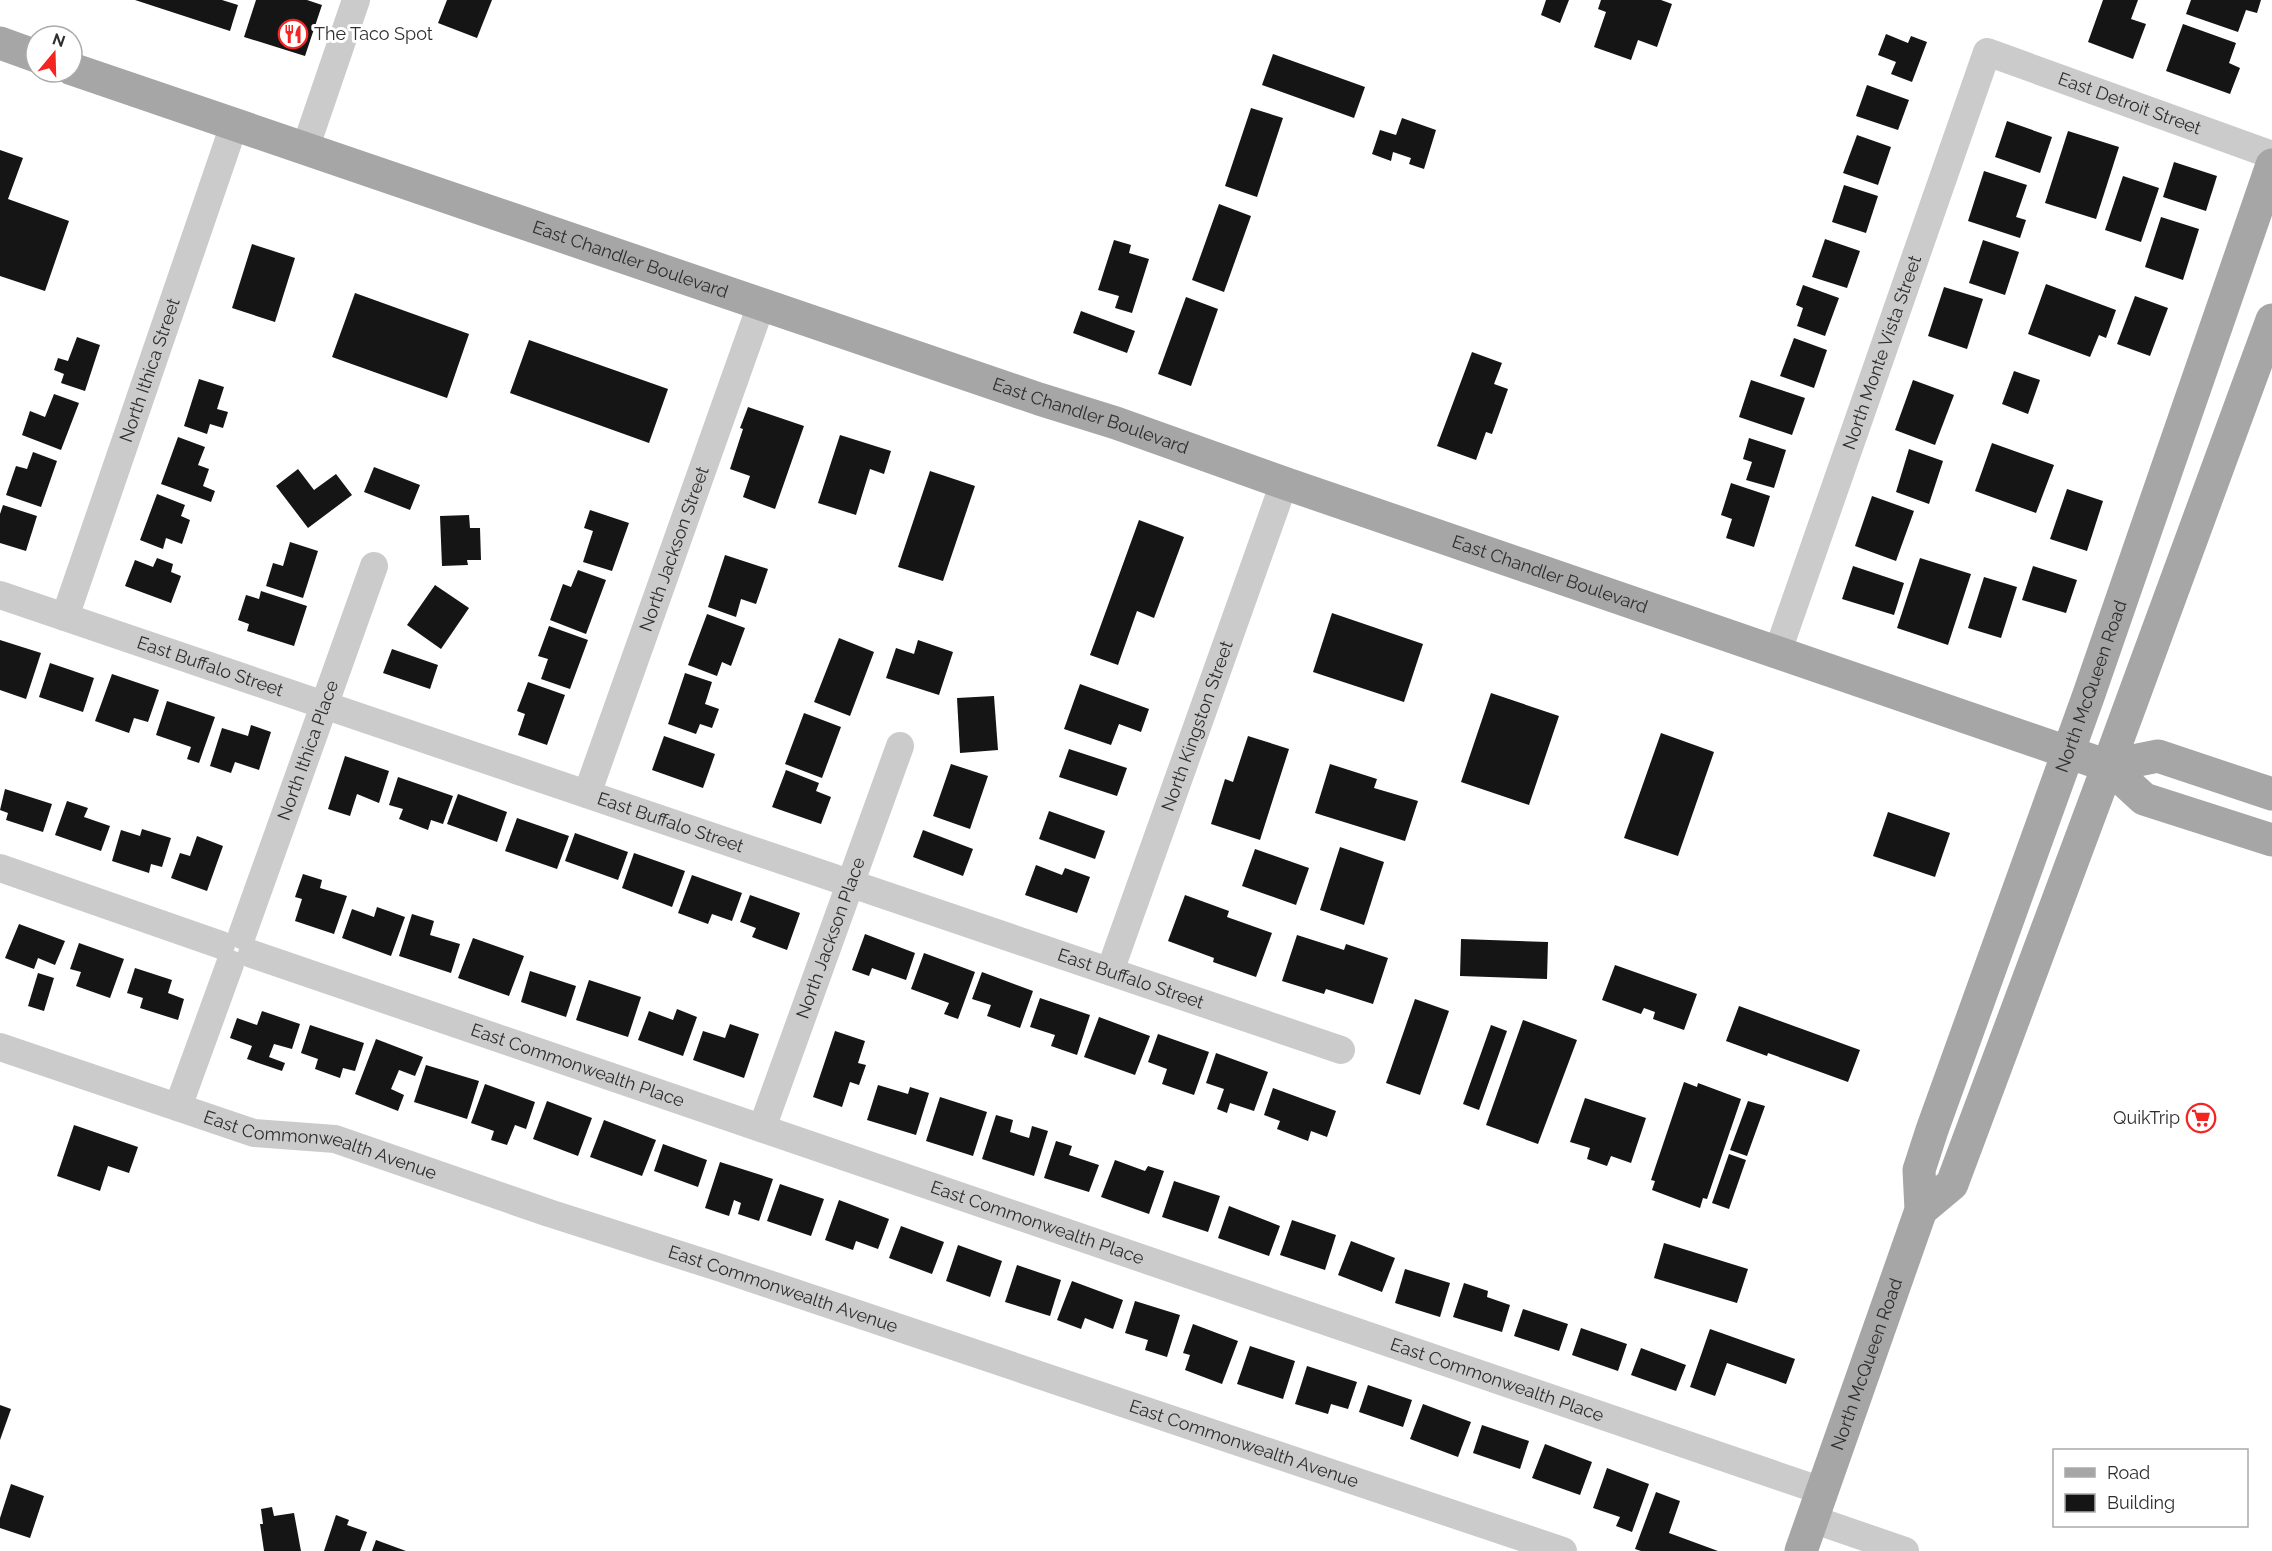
<svg xmlns="http://www.w3.org/2000/svg" width="2272" height="1551" font-family="Raleway,sans-serif">
	<style>
		.building { fill: #151515 }
		.lines { fill: none; stroke-linecap: round; stroke-linejoin: round }
		.minor { stroke: #cbcbcb; stroke-width: 28 }
		.major { stroke: #a6a6a6; stroke-width: 33 }
		.labels { text-anchor: middle; stroke-width: 6; stroke-linejoin: round; paint-order: stroke }
		.poi-label { font-size: 18px; fill: #2e2e2e; stroke: #fff; text-anchor: start }
		.street-label { font-size: 18px; fill: #2e2e2e; stroke: #fff }
	</style>
	<rect width="100%" height="100%" fill="#fff"/>
	<g class="building">
		<polygon points="135,0 222,0 238,5 230,31"/>
		<polygon points="256,0 307,0 322,5 305,56 244,37"/>
		<polygon points="447,0 492,0 477,38 438,23"/>
		<polygon points="1546,0 1569,0 1560,23 1541,15"/>
		<polygon points="1601,0 1661,0 1672,4 1657,47 1638,40 1631,60 1594,47 1606,12 1598,9"/>
		<polygon points="2103,0 2138,0 2131,19 2146,24 2133,59 2088,42"/>
		<polygon points="2191,0 2261,0 2257,13 2246,10 2238,32 2186,14"/>
		<polygon points="2183,24 2236,43 2229,63 2240,68 2230,94 2166,71"/>
		<polygon points="1886,34 1908,43 1911,36 1927,42 1912,82 1891,74 1896,62 1878,55"/>
		<polygon points="1273,54 1365,87 1354,118 1262,85"/>
		<polygon points="1867,85 1909,100 1898,130 1856,116"/>
		<polygon points="1251,108 1283,118 1257,197 1225,186"/>
		<polygon points="1402,118 1436,130 1424,169 1409,164 1411,158 1393,152 1391,161 1372,154 1380,130 1396,135"/>
		<polygon points="2007,121 2052,137 2040,173 1995,157"/>
		<polygon points="2068,131 2119,147 2096,219 2045,203"/>
		<polygon points="1857,135 1891,147 1878,185 1843,173"/>
		<polygon points="0,150 23,158 8,199 69,221 45,291 0,276"/>
		<polygon points="2174,162 2217,176 2206,211 2163,197"/>
		<polygon points="1984,171 2027,185 2016,217 2026,220 2020,238 1968,221"/>
		<polygon points="2123,176 2159,188 2141,242 2105,230"/>
		<polygon points="1844,185 1878,196 1866,233 1832,222"/>
		<polygon points="1219,204 1251,216 1224,292 1192,280"/>
		<polygon points="2161,217 2199,229 2183,280 2145,267"/>
		<polygon points="1825,239 1860,251 1847,288 1812,277"/>
		<polygon points="1114,240 1131,245 1129,253 1149,259 1132,313 1115,308 1119,296 1098,290"/>
		<polygon points="1983,240 2019,252 2005,295 1969,283"/>
		<polygon points="252,244 295,258 275,322 232,308"/>
		<polygon points="2046,284 2116,310 2106,338 2099,335 2090,357 2028,334"/>
		<polygon points="1803,285 1839,298 1825,336 1797,326 1803,308 1796,305"/>
		<polygon points="1944,287 1983,299 1967,349 1928,336"/>
		<polygon points="355,293 469,334 447,398 332,357"/>
		<polygon points="2135,296 2168,308 2150,356 2117,344"/>
		<polygon points="1186,297 1218,309 1191,386 1158,374"/>
		<polygon points="1081,311 1135,331 1127,353 1073,333"/>
		<polygon points="77,337 100,345 85,391 61,383 64,374 54,370 58,358 68,361"/>
		<polygon points="1794,338 1827,350 1814,388 1780,376"/>
		<polygon points="529,340 668,389 649,443 510,393"/>
		<polygon points="1472,352 1502,363 1494,384 1508,389 1492,434 1486,432 1476,460 1437,446"/>
		<polygon points="2014,371 2040,380 2028,414 2002,404"/>
		<polygon points="199,379 224,387 217,409 228,412 223,428 210,424 207,434 184,426"/>
		<polygon points="1751,380 1805,398 1792,435 1739,417"/>
		<polygon points="1913,380 1954,395 1935,445 1895,430"/>
		<polygon points="54,394 79,403 61,450 22,435 30,411 45,417"/>
		<polygon points="748,407 804,426 775,509 743,497 750,476 730,469 743,429 740,428"/>
		<polygon points="840,435 891,451 884,474 870,469 856,515 818,503"/>
		<polygon points="178,437 205,447 198,465 209,469 203,486 215,491 211,502 161,484"/>
		<polygon points="1749,438 1786,450 1774,488 1746,480 1752,462 1743,459"/>
		<polygon points="1992,443 2054,465 2036,513 1975,491"/>
		<polygon points="1909,449 1943,461 1929,504 1896,492"/>
		<polygon points="33,452 57,461 41,507 6,495 16,466 27,469"/>
		<polygon points="374,467 420,485 410,510 364,492"/>
		<polygon points="298,469 314,490 336,474 352,495 308,528 276,486"/>
		<polygon points="930,471 975,486 943,581 898,567"/>
		<polygon points="1731,483 1770,496 1754,547 1726,538 1732,519 1721,515"/>
		<polygon points="2067,489 2103,501 2087,551 2050,539"/>
		<polygon points="157,494 185,505 181,516 190,520 182,544 166,538 163,549 140,540"/>
		<polygon points="1872,496 1914,511 1896,561 1855,546"/>
		<polygon points="3,505 37,516 26,551 0,543 0,514"/>
		<polygon points="590,510 629,523 612,571 583,562 593,531 584,528"/>
		<polygon points="469,515 470,528 480,528 481,560 467,560 468,565 442,566 440,516"/>
		<polygon points="1139,520 1184,537 1154,618 1137,611 1118,665 1090,655"/>
		<polygon points="290,542 318,551 303,598 266,586 273,563 283,566"/>
		<polygon points="725,555 768,569 756,604 741,599 736,617 708,607"/>
		<polygon points="157,558 173,564 171,572 181,576 171,603 125,586 135,560 153,567"/>
		<polygon points="1920,558 1971,574 1948,645 1897,628"/>
		<polygon points="1853,566 1904,583 1894,615 1842,599"/>
		<polygon points="2033,566 2077,580 2066,613 2022,600"/>
		<polygon points="578,570 606,580 586,634 550,620 563,584 571,587"/>
		<polygon points="1984,577 2017,587 2001,638 1968,628"/>
		<polygon points="435,585 469,608 441,649 407,625"/>
		<polygon points="261,591 307,606 294,646 247,631 249,624 238,620 246,595 259,599"/>
		<polygon points="1332,613 1423,644 1404,702 1313,672"/>
		<polygon points="707,614 745,628 731,666 722,662 717,676 688,665"/>
		<polygon points="549,626 588,640 570,689 541,679 548,659 538,656"/>
		<polygon points="839,638 874,652 850,716 814,702"/>
		<polygon points="0,640 41,653 26,699 0,690"/>
		<polygon points="918,640 953,652 939,695 886,678 896,648 914,654"/>
		<polygon points="392,649 438,665 430,689 383,673"/>
		<polygon points="50,663 94,678 83,712 39,697"/>
		<polygon points="685,673 712,682 705,704 719,709 712,728 700,724 696,734 668,724"/>
		<polygon points="112,674 159,690 148,722 134,718 129,733 95,721"/>
		<polygon points="528,682 565,695 547,745 518,735 525,714 517,711"/>
		<polygon points="1080,684 1149,709 1141,732 1119,724 1111,745 1064,729"/>
		<polygon points="1491,693 1559,716 1529,805 1461,782"/>
		<polygon points="994,696 998,750 960,753 957,698"/>
		<polygon points="167,701 215,717 199,763 187,759 191,747 156,735"/>
		<polygon points="804,713 841,727 822,778 785,764"/>
		<polygon points="251,725 271,732 259,770 235,762 231,773 210,766 222,728 248,736"/>
		<polygon points="1661,733 1714,752 1678,856 1624,838"/>
		<polygon points="664,736 715,754 703,788 652,770"/>
		<polygon points="1248,736 1289,749 1260,840 1211,824 1225,779 1233,782"/>
		<polygon points="1069,749 1127,768 1117,796 1059,777"/>
		<polygon points="345,756 389,771 379,803 357,794 350,816 328,809"/>
		<polygon points="951,764 988,776 970,829 933,816"/>
		<polygon points="1330,764 1377,779 1374,788 1418,801 1405,841 1315,813"/>
		<polygon points="786,770 819,783 816,791 831,797 821,824 772,807"/>
		<polygon points="398,777 453,796 443,824 431,820 428,830 399,819 403,809 389,805"/>
		<polygon points="5,789 52,804 43,832 6,820 8,813 0,810"/>
		<polygon points="458,794 507,812 497,842 447,824"/>
		<polygon points="67,801 88,808 84,817 110,826 101,851 55,835"/>
		<polygon points="1049,811 1105,831 1095,859 1039,839"/>
		<polygon points="1888,812 1950,833 1935,877 1873,856"/>
		<polygon points="517,818 569,836 557,869 505,851"/>
		<polygon points="142,829 171,838 162,867 151,864 149,873 112,861 121,830 140,836"/>
		<polygon points="923,830 973,849 963,876 913,857"/>
		<polygon points="575,833 628,852 618,880 565,861"/>
		<polygon points="197,836 223,846 207,891 171,878 180,853 190,856"/>
		<polygon points="1340,847 1384,862 1364,925 1320,910"/>
		<polygon points="1255,849 1309,868 1296,905 1242,886"/>
		<polygon points="634,853 685,871 672,907 622,888"/>
		<polygon points="1036,865 1062,875 1065,868 1090,877 1077,913 1025,895"/>
		<polygon points="303,874 322,880 320,888 347,896 334,934 295,921 302,899 295,897"/>
		<polygon points="692,875 742,893 732,921 712,914 708,924 678,913"/>
		<polygon points="750,895 800,913 787,950 752,937 756,928 740,922"/>
		<polygon points="1185,895 1229,911 1227,917 1272,933 1256,977 1213,962 1214,958 1168,941"/>
		<polygon points="377,907 405,917 391,956 342,938 352,909 374,917"/>
		<polygon points="412,914 434,921 430,935 460,944 451,973 399,956"/>
		<polygon points="19,924 65,941 55,965 38,958 34,969 5,958"/>
		<polygon points="865,934 915,953 906,980 872,968 869,976 852,970"/>
		<polygon points="1297,935 1344,950 1346,944 1388,958 1373,1004 1326,989 1324,994 1282,981"/>
		<polygon points="473,938 524,956 509,996 458,978"/>
		<polygon points="1461,939 1548,942 1547,979 1460,976"/>
		<polygon points="79,943 124,959 110,998 76,986 81,972 70,969"/>
		<polygon points="924,953 975,972 958,1019 944,1014 949,1003 911,989"/>
		<polygon points="1615,965 1697,994 1684,1030 1653,1019 1655,1012 1644,1008 1641,1014 1602,1000"/>
		<polygon points="135,968 172,980 168,993 184,999 178,1020 140,1008 143,998 127,993"/>
		<polygon points="530,971 576,986 566,1017 521,1002"/>
		<polygon points="982,972 1033,991 1020,1028 987,1016 991,1005 972,999"/>
		<polygon points="38,973 54,978 44,1011 28,1006"/>
		<polygon points="589,980 641,997 628,1037 576,1020"/>
		<polygon points="1040,998 1090,1015 1077,1055 1051,1046 1055,1035 1030,1027"/>
		<polygon points="1415,999 1449,1011 1420,1095 1386,1083"/>
		<polygon points="1739,1006 1860,1050 1848,1082 1768,1053 1767,1056 1726,1041"/>
		<polygon points="677,1009 697,1017 683,1056 638,1040 649,1011 673,1020"/>
		<polygon points="262,1011 300,1024 292,1049 274,1044 269,1057 285,1063 282,1071 247,1059 252,1046 230,1038 237,1018 257,1025"/>
		<polygon points="1099,1017 1150,1036 1135,1075 1084,1057"/>
		<polygon points="1523,1020 1577,1040 1538,1144 1486,1125"/>
		<polygon points="730,1024 759,1034 744,1078 693,1060 703,1031 725,1038"/>
		<polygon points="310,1025 364,1043 355,1071 343,1068 340,1078 315,1069 318,1059 301,1053"/>
		<polygon points="1491,1025 1507,1031 1479,1110 1463,1104"/>
		<polygon points="835,1031 865,1041 858,1063 866,1065 859,1085 850,1082 842,1107 813,1097"/>
		<polygon points="1158,1034 1209,1052 1194,1095 1162,1084 1167,1069 1148,1062"/>
		<polygon points="376,1039 423,1057 415,1076 399,1070 391,1089 404,1095 398,1111 355,1094"/>
		<polygon points="1216,1053 1268,1072 1254,1111 1230,1103 1227,1113 1217,1109 1224,1089 1206,1083"/>
		<polygon points="426,1065 479,1081 467,1119 414,1102"/>
		<polygon points="1684,1082 1697,1087 1698,1083 1741,1099 1707,1199 1703,1198 1700,1208 1652,1190 1655,1181 1651,1180"/>
		<polygon points="485,1084 535,1102 526,1129 515,1125 507,1145 491,1140 494,1131 471,1123"/>
		<polygon points="878,1085 908,1094 910,1087 929,1093 916,1135 867,1120"/>
		<polygon points="1273,1088 1336,1111 1327,1137 1311,1131 1308,1141 1277,1129 1280,1121 1264,1115"/>
		<polygon points="940,1097 987,1112 973,1156 926,1141"/>
		<polygon points="1585,1098 1646,1118 1631,1163 1611,1156 1607,1166 1587,1159 1590,1148 1570,1142"/>
		<polygon points="547,1101 592,1118 578,1156 533,1139"/>
		<polygon points="1748,1101 1765,1106 1747,1156 1730,1150"/>
		<polygon points="996,1115 1013,1120 1010,1132 1029,1138 1032,1126 1048,1131 1034,1176 982,1159"/>
		<polygon points="604,1120 656,1140 642,1176 590,1157"/>
		<polygon points="74,1125 138,1147 129,1173 108,1166 100,1191 57,1176"/>
		<polygon points="1056,1141 1072,1146 1069,1155 1099,1165 1089,1192 1044,1178"/>
		<polygon points="663,1144 707,1160 698,1187 654,1171"/>
		<polygon points="1729,1154 1746,1160 1729,1209 1712,1203"/>
		<polygon points="1115,1160 1145,1171 1148,1166 1164,1171 1149,1214 1101,1197"/>
		<polygon points="720,1162 773,1179 759,1221 738,1214 741,1203 734,1200 729,1216 705,1208"/>
		<polygon points="1174,1181 1220,1196 1208,1232 1162,1217"/>
		<polygon points="780,1184 824,1199 811,1236 767,1221"/>
		<polygon points="839,1200 889,1219 878,1249 856,1241 853,1250 825,1240"/>
		<polygon points="1229,1206 1280,1226 1269,1256 1218,1238"/>
		<polygon points="1292,1220 1336,1235 1325,1270 1280,1255"/>
		<polygon points="901,1226 944,1242 932,1274 889,1258"/>
		<polygon points="1351,1241 1395,1258 1382,1292 1338,1275"/>
		<polygon points="1664,1243 1748,1269 1737,1303 1654,1278"/>
		<polygon points="958,1245 1002,1261 990,1297 946,1281"/>
		<polygon points="1017,1265 1061,1280 1050,1316 1005,1302"/>
		<polygon points="1405,1269 1450,1283 1440,1317 1395,1303"/>
		<polygon points="1072,1281 1123,1300 1113,1329 1085,1318 1081,1329 1057,1320"/>
		<polygon points="1464,1283 1488,1291 1487,1297 1510,1305 1502,1332 1453,1317"/>
		<polygon points="1135,1301 1180,1315 1167,1357 1145,1350 1148,1340 1125,1333"/>
		<polygon points="1523,1309 1568,1324 1559,1351 1514,1336"/>
		<polygon points="1193,1324 1238,1341 1222,1384 1185,1370 1190,1355 1183,1353"/>
		<polygon points="1581,1328 1627,1344 1618,1371 1572,1355"/>
		<polygon points="1710,1329 1795,1359 1786,1384 1727,1363 1715,1396 1690,1387"/>
		<polygon points="1250,1346 1295,1361 1283,1399 1237,1384"/>
		<polygon points="1641,1348 1686,1365 1676,1391 1631,1375"/>
		<polygon points="1307,1366 1357,1382 1348,1409 1331,1404 1328,1414 1295,1404"/>
		<polygon points="1368,1385 1412,1400 1403,1427 1359,1412"/>
		<polygon points="1423,1404 1471,1422 1458,1457 1410,1439"/>
		<polygon points="0,1405 11,1409 0,1440"/>
		<polygon points="1482,1425 1529,1441 1520,1469 1473,1453"/>
		<polygon points="1545,1444 1592,1462 1580,1495 1532,1478"/>
		<polygon points="1607,1468 1649,1484 1632,1532 1616,1526 1620,1517 1593,1508"/>
		<polygon points="11,1484 44,1496 30,1538 0,1528 0,1518"/>
		<polygon points="1656,1492 1680,1501 1669,1533 1718,1551 1641,1551 1635,1549"/>
		<polygon points="272,1507 274,1516 294,1513 301,1551 264,1551 260,1524 263,1524 261,1509"/>
		<polygon points="336,1515 349,1520 347,1525 367,1532 360,1551 324,1551"/>
		<polygon points="376,1540 406,1551 372,1551"/>
	</g>
	<g class="lines">
		<g class="minor">
			<polyline points="305,149 356,0"/>
			<path id="s1" d="M0,595L1341,1050"/>
			<path id="s2" d="M65,617L234,125"/>
			<path id="s3" d="M1778,651L1987,52L2272,155"/>
			<path id="s4" d="M587,794L761,305"/>
			<polyline points="0,868 221,945"/>
			<path id="s5" d="M242,935L374,566"/>
			<path id="s6" d="M252,954L1822,1491"/>
			<path id="s7" d="M1110,971L1284,483"/>
			<path id="s8" d="M0,1047L254,1133L335,1139L549,1213L721,1268L1563,1551"/>
			<polyline points="178,1107 230,964"/>
			<path id="s9" d="M762,1128L900,746"/>
			<polyline points="1812,1519 1905,1551"/>
		</g>
		<g class="major">
			<polyline points="0,43 36,56"/>
			<path id="s10" d="M72,69L1039,399L1116,423L1284,483L2108,766L2144,799L2272,840"/>
			<polyline points="2108,766 2158,756 2272,794"/>
			<polyline points="1921,1210 1952,1184 2108,766 2272,320"/>
			<path id="s11" d="M1801,1551L1921,1210L1919,1170L1932,1130L2088,697L2272,165"/>
		</g>
	</g>
	<defs>
		<g id="restaurant-ring" transform="scale(1.5)"><circle r="9.5" fill="#fff" stroke="#f32422" stroke-width="1.5"/><path d="M-5-6h1v4h1v-4h1v4h1v-4h1v5L-1.5 .5V6h-2V.5L-5-1ZM5-6V6H3V1.5H1.5Q1.5-4 5-6Z" fill="#f32422"/></g>
		<g id="supermarket-ring" transform="scale(1.5)"><circle r="9.5" fill="#fff" stroke="#f32422" stroke-width="1.5"/><path d="M-6-5.5h2.5l.6 2H6L4.5 2H-2.5L-4.4-4H-6ZM-1.5 3.2a1.3 1.3 0 1 0 .1 0ZM3 3.2a1.3 1.3 0 1 0 .1 0Z" fill="#f32422"/></g>
	</defs>
	<g fill-rule="evenodd">
		<use href="#restaurant-ring" x="293" y="34"/>
		<use href="#supermarket-ring" x="2201" y="1118"/>
	</g>
	<g class="labels">
		<g class="poi-label">
			<text x="314" y="40">The Taco Spot</text>
			<text x="2180" y="1124" text-anchor="end">QuikTrip</text>
		</g>
		<g class="street-label">
			<text dy="6" stroke="none"><textPath href="#s3" startOffset="786">East Detroit Street</textPath></text>
			<text dy="6" stroke="none"><textPath href="#s10" startOffset="590">East Chandler Boulevard</textPath></text>
			<text dy="6" stroke="none"><textPath href="#s3" startOffset="316">North Monte Vista Street</textPath></text>
			<text dy="6" stroke="none"><textPath href="#s2" startOffset="261">North Ithica Street</textPath></text>
			<text dy="6" stroke="none"><textPath href="#s10" startOffset="1076">East Chandler Boulevard</textPath></text>
			<text dy="6" stroke="none"><textPath href="#s4" startOffset="260">North Jackson Street</textPath></text>
			<text dy="6" stroke="none"><textPath href="#s10" startOffset="1562">East Chandler Boulevard</textPath></text>
			<text dy="6" stroke="none"><textPath href="#s1" startOffset="222">East Buffalo Street</textPath></text>
			<text dy="6" stroke="none"><textPath href="#s11" startOffset="915">North McQueen Road</textPath></text>
			<text dy="6" stroke="none"><textPath href="#s7" startOffset="260">North Kingston Street</textPath></text>
			<text dy="6" stroke="none"><textPath href="#s5" startOffset="196">North Ithica Place</textPath></text>
			<text dy="6" stroke="none"><textPath href="#s1" startOffset="708">East Buffalo Street</textPath></text>
			<text dy="6" stroke="none"><textPath href="#s9" startOffset="202">North Jackson Place</textPath></text>
			<text dy="6" stroke="none"><textPath href="#s1" startOffset="1194">East Buffalo Street</textPath></text>
			<text dy="6" stroke="none"><textPath href="#s6" startOffset="344">East Commonwealth Place</textPath></text>
			<text dy="6" stroke="none"><textPath href="#s8" startOffset="336">East Commonwealth Avenue</textPath></text>
			<text dy="6" stroke="none"><textPath href="#s6" startOffset="830">East Commonwealth Place</textPath></text>
			<text dy="6" stroke="none"><textPath href="#s8" startOffset="822">East Commonwealth Avenue</textPath></text>
			<text dy="6" stroke="none"><textPath href="#s11" startOffset="198">North McQueen Road</textPath></text>
			<text dy="6" stroke="none"><textPath href="#s6" startOffset="1316">East Commonwealth Place</textPath></text>
			<text dy="6" stroke="none"><textPath href="#s8" startOffset="1308">East Commonwealth Avenue</textPath></text>
		</g>
	</g>
	<rect x="2053" y="1449" width="195" height="78" fill="#ffffff" stroke="#ababab" stroke-width="1.5"/>
	<rect x="2065" y="1468" width="30" height="9" fill="#a6a6a6" stroke="#ababab" stroke-width="1.5"/>
	<text x="2107" y="1479" font-size="18" fill="#2e2e2e">Road</text>
	<rect x="2065" y="1494" width="30" height="18" fill="#151515" stroke="#ababab" stroke-width="1.5"/>
	<text x="2107" y="1509" font-size="18" fill="#2e2e2e">Building</text>
	<g transform="translate(54 54) rotate(19)"><circle r="28" fill="#ffffff" stroke="#ababab" stroke-width="1.5"/>
	<path d="M0-4.5L10 22L0 15L-10 22Z" fill="#f32422"/>
	<text y="-9" font-size="16" font-weight="bold" text-anchor="middle" fill="#2e2e2e">N</text>
	</g>
</svg>
